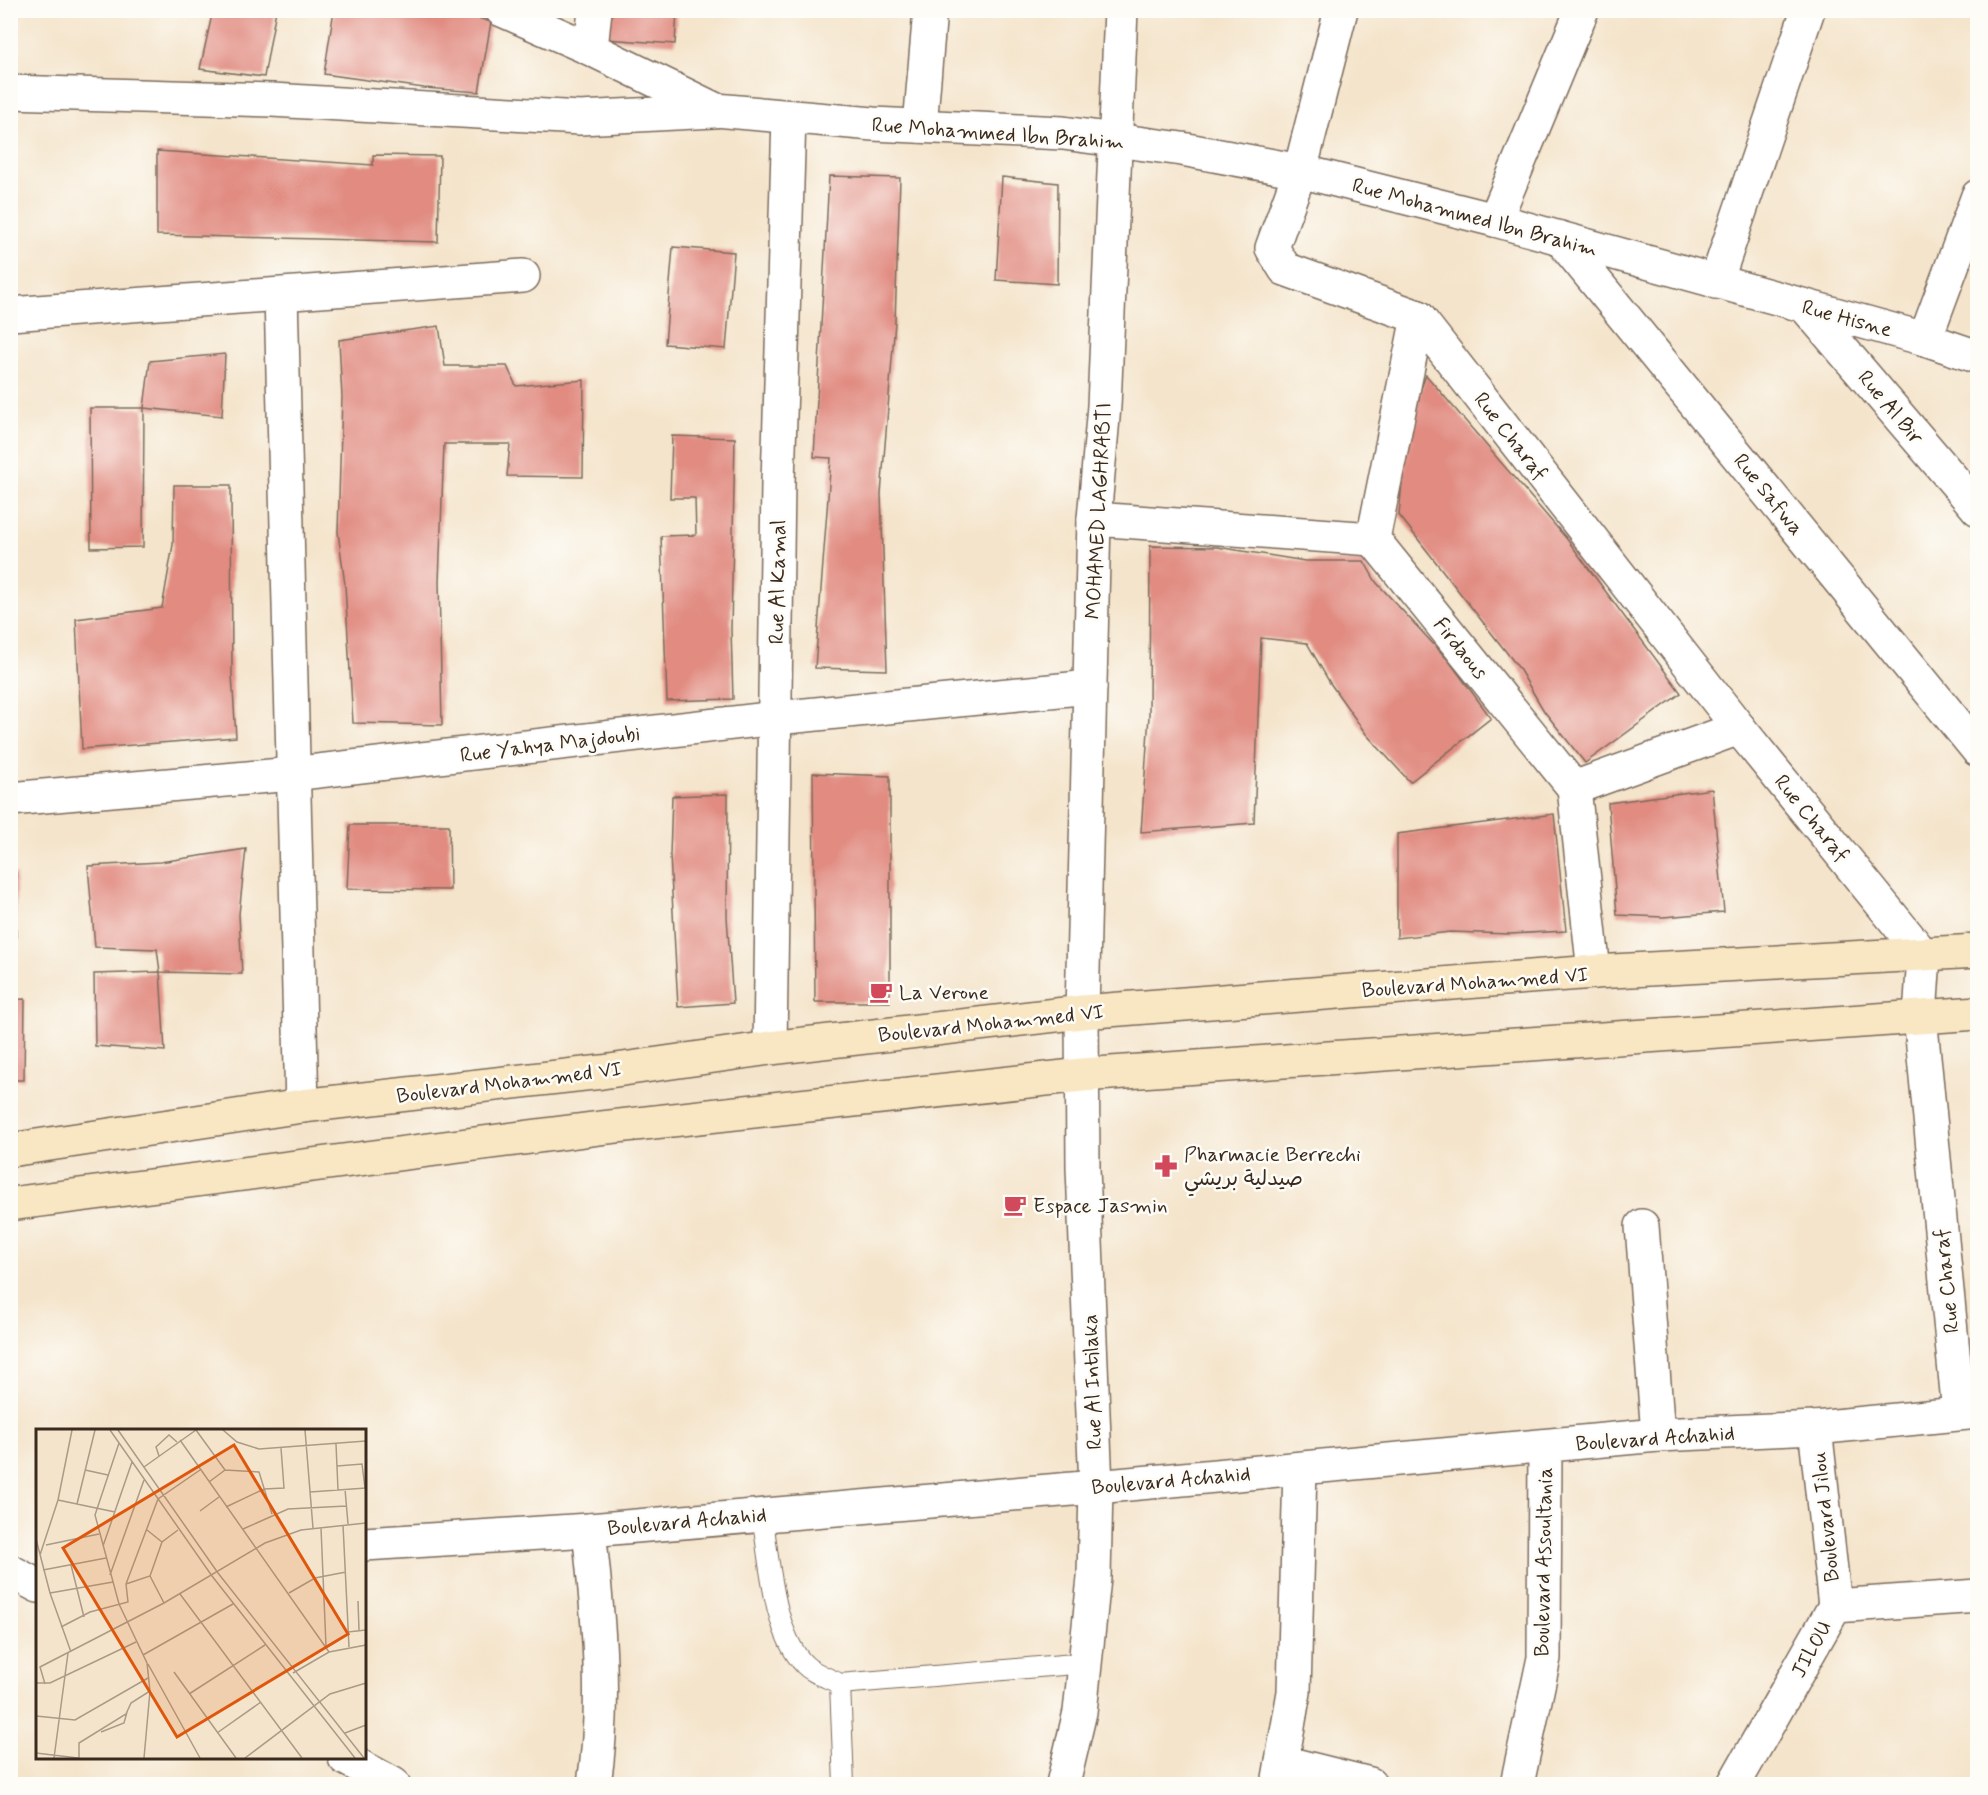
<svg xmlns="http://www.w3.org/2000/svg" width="1988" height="1795" font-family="Mynerve,'Playpen Sans Arabic',sans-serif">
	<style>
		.building { fill: #e18b81 }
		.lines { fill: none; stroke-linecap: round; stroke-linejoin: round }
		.lane-casing { stroke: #7c6b5b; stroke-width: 22 }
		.street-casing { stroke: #7c6b5b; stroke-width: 36 }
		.secondary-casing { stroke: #7c6b5b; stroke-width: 36 }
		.lane { stroke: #fff; stroke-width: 20 }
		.street { stroke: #fff; stroke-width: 33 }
		.secondary { stroke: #f9e7c3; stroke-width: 33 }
		.labels { text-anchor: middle; stroke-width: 5; stroke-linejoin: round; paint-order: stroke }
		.street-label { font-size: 21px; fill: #3b2a1e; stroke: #fdfcf7 }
		.poi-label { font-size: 21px; fill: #3b2a1e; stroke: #fdfcf7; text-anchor: start }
		.inset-road { fill: none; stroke: #aa9a86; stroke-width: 1.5 }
		.view { fill: #df570d; fill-opacity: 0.15; stroke: #df570d; stroke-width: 3 }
		.inset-edge { fill: none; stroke: #3b2a1e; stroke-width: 3 }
	</style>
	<rect width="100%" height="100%" fill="#fdfcf7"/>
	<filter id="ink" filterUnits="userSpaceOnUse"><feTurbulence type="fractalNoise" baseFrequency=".0167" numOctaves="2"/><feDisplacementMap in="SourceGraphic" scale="12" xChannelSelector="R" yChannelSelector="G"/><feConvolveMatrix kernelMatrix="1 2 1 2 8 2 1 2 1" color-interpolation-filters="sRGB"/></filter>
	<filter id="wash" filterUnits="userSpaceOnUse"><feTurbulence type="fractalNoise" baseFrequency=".008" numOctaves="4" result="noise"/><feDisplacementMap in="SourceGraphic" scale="24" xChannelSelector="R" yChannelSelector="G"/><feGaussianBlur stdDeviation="1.35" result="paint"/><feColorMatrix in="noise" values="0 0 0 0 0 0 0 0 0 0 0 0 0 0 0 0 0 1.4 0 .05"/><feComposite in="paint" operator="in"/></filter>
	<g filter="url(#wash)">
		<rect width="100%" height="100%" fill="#f4e4cb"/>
		<g id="blocks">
			<g class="building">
				<polygon points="213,10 276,10 264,77 200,69"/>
				<polygon points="334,10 453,10 491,22 479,92 424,88 324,74"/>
				<polygon points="609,10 677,10 675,44 606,39"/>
				<polygon points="860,10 911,10 910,17"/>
				<polygon points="945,10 1007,10 1007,16 945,13"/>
				<polygon points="157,151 373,165 373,155 440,156 438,242 157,235"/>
				<polygon points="829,176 900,178 895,322 881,494 887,670 815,668 831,458 814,457"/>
				<polygon points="1002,177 1058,183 1057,284 996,280"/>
				<polygon points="673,247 734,252 726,349 665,344"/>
				<polygon points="439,326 445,366 507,366 516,386 584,380 583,477 507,476 510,444 444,444 439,582 442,725 353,723 345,585 338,532 342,397 339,340"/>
				<polygon points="225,354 222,416 144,408 150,361"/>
				<polygon points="1426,375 1566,538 1681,693 1585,763 1544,711 1518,667 1399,515 1407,428"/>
				<polygon points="90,408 144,408 143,547 91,548"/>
				<polygon points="672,436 735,438 731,629 733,699 667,701 661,536 696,535 695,498 670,498"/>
				<polygon points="174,485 231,485 232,675 236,737 82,749 76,619 162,608 173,545"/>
				<polygon points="1150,546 1217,547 1305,561 1364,561 1376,582 1449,661 1491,718 1410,782 1366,734 1330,683 1307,643 1261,638 1254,823 1141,832 1149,716"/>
				<polygon points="813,773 890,776 890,1002 815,1002"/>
				<polygon points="1712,789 1724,912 1663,917 1617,915 1608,803"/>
				<polygon points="728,794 727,917 733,1003 678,1007 670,855 672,796"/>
				<polygon points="1554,814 1566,931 1510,934 1450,932 1397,938 1397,834"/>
				<polygon points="350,825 449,825 450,890 347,889"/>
				<polygon points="246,849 239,914 242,974 160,972 157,949 95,947 88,866 160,862"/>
				<polygon points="16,874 16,956 10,956 10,875"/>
				<polygon points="160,972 165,1051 95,1046 94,974"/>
				<polygon points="25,999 24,1080 10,1080 10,1000"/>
			</g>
		</g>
	</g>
	<g filter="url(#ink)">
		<use href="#blocks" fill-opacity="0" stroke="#7c6b5b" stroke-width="1.5"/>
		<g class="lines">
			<g class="lane-casing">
				<g id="lane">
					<path d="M762,1514C769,1556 773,1633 804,1664C812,1673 829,1678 840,1684L1086,1663"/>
					<polyline points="840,1684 844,1784"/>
				</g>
			</g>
			<g class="street-casing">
				<g id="street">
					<polyline points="502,10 591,49 716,110 873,124 1063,133 1182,149 1300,171 1495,220 1925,339 1978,357"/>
					<polyline points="1341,10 1300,171 1272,248 1285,269 1418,317"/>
					<polyline points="591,49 595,10"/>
					<polyline points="10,92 272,100 580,118 714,111"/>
					<polyline points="920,126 930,10"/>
					<polyline points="1495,220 1582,10"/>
					<polyline points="1560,238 1978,750"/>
					<polyline points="1716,282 1808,10"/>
					<polyline points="281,295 302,1106"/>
					<polyline points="1805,306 1978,509"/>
					<polyline points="10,314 523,276"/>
					<polyline points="1418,317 1739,728 1924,956 1920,1016 1959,1413"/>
					<polyline points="1418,317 1373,539 1574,788 1594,972"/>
					<polyline points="1925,339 1978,196"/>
					<polyline points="1094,519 1373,539"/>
					<polyline points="1574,788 1739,728"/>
					<polyline points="10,799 292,774 776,718 1090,687"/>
					<polyline points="770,1048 778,483 789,117"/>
					<polyline points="1642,1226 1658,1435"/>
					<polyline points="1815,1428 1835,1606"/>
					<path d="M589,1530C598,1614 607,1700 594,1784"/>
					<polyline points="364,1544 589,1530 1096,1487 1658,1435 1815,1428 1978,1412"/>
					<polyline points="10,1571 38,1586"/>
					<polyline points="345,1758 393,1784"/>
					<polyline points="1282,1762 1370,1784"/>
					<polyline points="1063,1784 1080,1712 1094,1578 1096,1487 1083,1168 1082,1012 1094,519 1104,406 1121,10"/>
					<polyline points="1278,1784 1294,1692 1300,1469"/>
					<polyline points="1517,1784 1544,1658 1545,1446"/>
					<polyline points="1734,1784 1835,1606 1978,1596"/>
				</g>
			</g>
			<g class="secondary-casing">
				<g id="secondary">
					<polyline points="10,1150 302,1106 602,1072 770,1048 1082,1012 1594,972 1978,951"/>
					<polyline points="10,1204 600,1128 1082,1075 1978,1013"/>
				</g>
			</g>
			<use href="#lane" class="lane"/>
			<use href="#street" class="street"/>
			<use href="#secondary" class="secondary"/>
		</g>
	</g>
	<defs>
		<g id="cafe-bare" transform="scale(1.8)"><path d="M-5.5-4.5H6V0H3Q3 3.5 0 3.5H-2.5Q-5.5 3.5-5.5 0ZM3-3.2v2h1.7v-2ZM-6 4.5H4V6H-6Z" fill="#d1495b" stroke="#fdfcf7" stroke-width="2.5" paint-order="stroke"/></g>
		<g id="pharmacy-bare" transform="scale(1.8)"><path d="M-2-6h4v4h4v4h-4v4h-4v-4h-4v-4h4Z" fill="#d1495b" stroke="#fdfcf7" stroke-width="2.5" paint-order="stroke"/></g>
	</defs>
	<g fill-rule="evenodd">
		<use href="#cafe-bare" x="881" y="992"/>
		<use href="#pharmacy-bare" x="1166" y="1166"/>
		<use href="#cafe-bare" x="1015" y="1205"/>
	</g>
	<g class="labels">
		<g class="street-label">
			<text transform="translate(998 133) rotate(4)" y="7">Rue Mohammed Ibn Brahim</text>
			<text transform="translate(1475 217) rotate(15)" y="7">Rue Mohammed Ibn Brahim</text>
			<text transform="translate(1847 318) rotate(15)" y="7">Rue Hisne</text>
			<text transform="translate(1891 407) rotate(50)" y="7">Rue Al Bir</text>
			<text transform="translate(1511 436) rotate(52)" y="7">Rue Charaf</text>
			<text transform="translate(1769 494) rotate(51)" y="7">Rue Safwa</text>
			<text transform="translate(1098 511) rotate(-87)" y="7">MOHAMED LAGHRABTI</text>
			<text transform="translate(777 582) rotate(-89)" y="7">Rue Al Kamal</text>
			<text transform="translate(1461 648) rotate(51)" y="7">Firdaous</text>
			<text transform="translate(550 744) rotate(-7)" y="7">Rue Yahya Majdoubi</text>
			<text transform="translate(1812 818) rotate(51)" y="7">Rue Charaf</text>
			<text transform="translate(1475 982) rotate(-4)" y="7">Boulevard Mohammed VI</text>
			<text transform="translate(991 1023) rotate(-6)" y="7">Boulevard Mohammed VI</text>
			<text transform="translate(509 1082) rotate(-7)" y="7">Boulevard Mohammed VI</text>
			<text transform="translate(1946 1281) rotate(-96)" y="7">Rue Charaf</text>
			<text transform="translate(1092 1382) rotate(-92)" y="7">Rue Al Intilaka</text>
			<text transform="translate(1655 1438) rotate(-4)" y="7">Boulevard Achahid</text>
			<text transform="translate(1171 1480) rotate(-5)" y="7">Boulevard Achahid</text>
			<text transform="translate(1825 1517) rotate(-96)" y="7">Boulevard Jilou</text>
			<text transform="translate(687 1521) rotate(-5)" y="7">Boulevard Achahid</text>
			<text transform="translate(1543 1562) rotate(-89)" y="7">Boulevard Assoultania</text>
			<text transform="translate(1811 1649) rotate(-61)" y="7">JILOU</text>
		</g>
		<g class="poi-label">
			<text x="899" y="999">La Verone</text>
			<text x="1184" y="1161">Pharmacie Berrechi<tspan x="1184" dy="24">صيدلية بريشي</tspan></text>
			<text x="1033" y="1212">Espace Jasmin</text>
		</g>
	</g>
	<g transform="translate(36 1429)">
		<rect width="330" height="330" fill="#f4e4cb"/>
		<path class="inset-road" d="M74,1L176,147L319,329M82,1L182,144L328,329M160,1L189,41L223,43L236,85M187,1L201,13L223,20L330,12M269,1L277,99M144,11L293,223M300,15L302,61M123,27L120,18L133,6L141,13M301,37L326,35L329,59M108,38L160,1M49,41L72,46M173,53L189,41M309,60L312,95M274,63L330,59M22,71L79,83M41,75L59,1M190,78L228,60L248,59L245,19M164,82L183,68M307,96L313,218M285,99L290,217M207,100L252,80L310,77M111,101L126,113M0,110L14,164L35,223M10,116L63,105M67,117L96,33M4,126L22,71L36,1M35,136L48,188M7,141L70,129M74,146L108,51M114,147L128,174M90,155L122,70L164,41M90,155L114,147L126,113L142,101M14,164L77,153M253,164L279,149L310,143M144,165L266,329M322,172L323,201M25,198L54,183L92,173L90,155M312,203L330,201M107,226L197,175M112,235L164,329M138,243L200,329M257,244L293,223L330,216M0,254H14L100,213M9,255L4,238L128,174L229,114L265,101L330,94M153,265L229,216M0,287L39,291L112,249M65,303L88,294L91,283M181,304L225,273M309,304L330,296M0,324L42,329M18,329L32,224M43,329V314L90,285L95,274L114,262L111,234L83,175L59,86L83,14M108,329L114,262M209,329L294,265L330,254"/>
		<path class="view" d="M198,16L312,205L141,308L27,119Z"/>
		<rect width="330" height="330" class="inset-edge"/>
	</g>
	<rect width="1988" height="1795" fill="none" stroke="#fdfcf7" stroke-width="36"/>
</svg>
